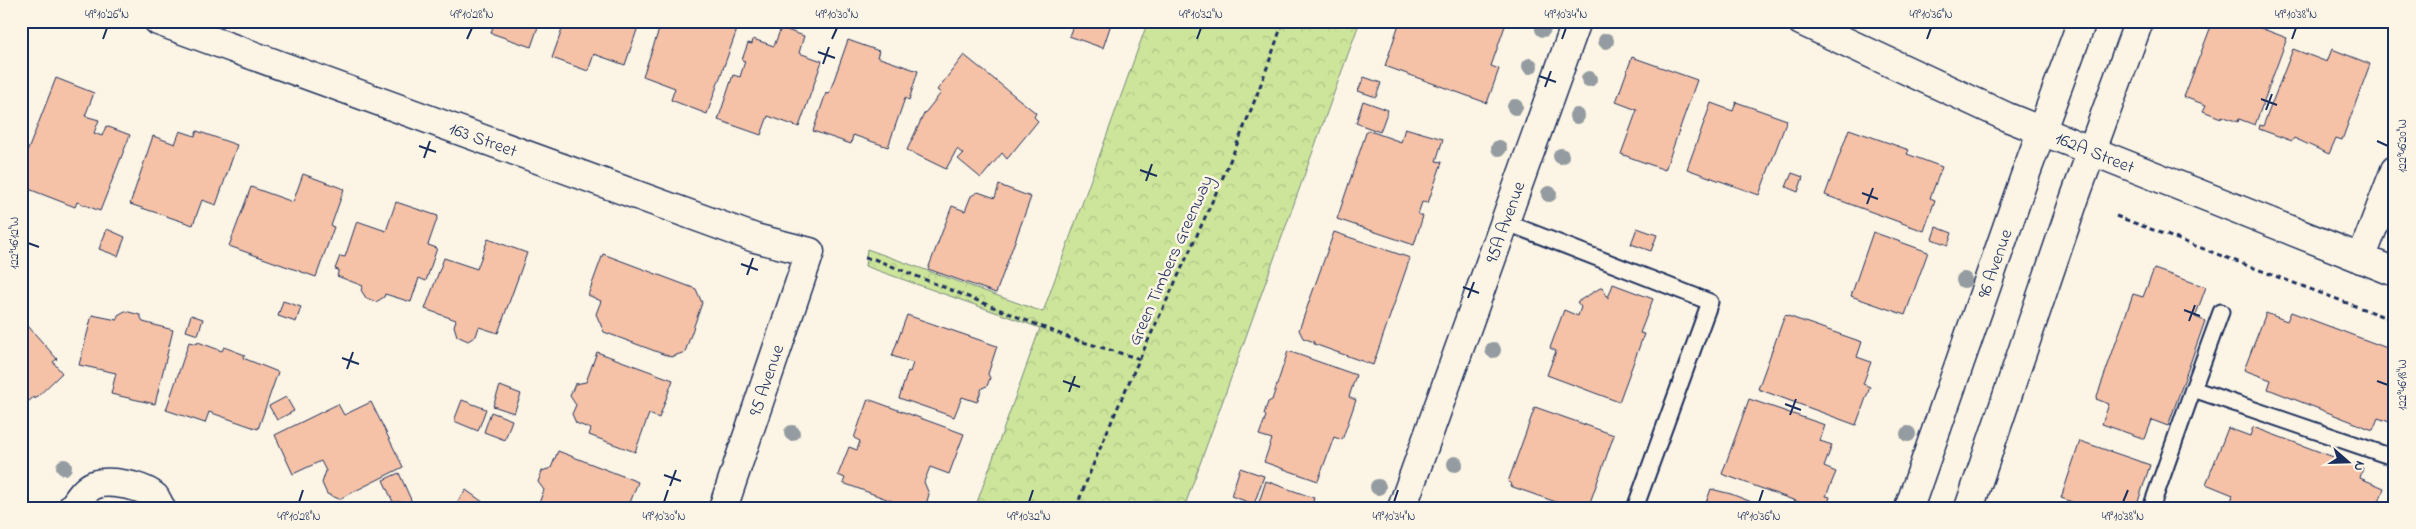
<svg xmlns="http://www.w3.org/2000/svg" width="2416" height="529" font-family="'Indie Flower',sans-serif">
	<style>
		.park { fill: url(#park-crowns); stroke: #748a7c }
		.building { fill: #f6c2a7; stroke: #1b2f5e }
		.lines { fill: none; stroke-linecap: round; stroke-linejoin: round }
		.service-casing { stroke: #1b2f5e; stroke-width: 19 }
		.minor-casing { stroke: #1b2f5e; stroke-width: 31 }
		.secondary-casing { stroke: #1b2f5e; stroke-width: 31 }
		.path { stroke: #1b2f5e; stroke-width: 3; stroke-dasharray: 5 4; stroke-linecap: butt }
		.service { stroke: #fcf5e5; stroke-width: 15 }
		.minor { stroke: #fcf5e5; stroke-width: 28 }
		.secondary { stroke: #fcf5e5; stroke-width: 28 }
		.tree { fill: #949ca1 }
		.ticks { fill: none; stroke: #1b2f5e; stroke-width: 2 }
		.labels { text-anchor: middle; stroke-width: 5; stroke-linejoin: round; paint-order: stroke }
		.street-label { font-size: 18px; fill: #1b2f5e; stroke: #fcf5e5 }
		.neatline { fill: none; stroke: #1b2f5e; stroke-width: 2 }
		.ticks-label { font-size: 12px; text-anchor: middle; fill: #1b2f5e }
	</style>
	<defs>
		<pattern id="park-crowns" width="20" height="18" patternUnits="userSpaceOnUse" patternTransform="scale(1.25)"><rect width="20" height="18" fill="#cde59a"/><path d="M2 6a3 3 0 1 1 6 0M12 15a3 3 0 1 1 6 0" fill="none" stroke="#afc587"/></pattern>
	</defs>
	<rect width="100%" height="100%" fill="#fcf5e5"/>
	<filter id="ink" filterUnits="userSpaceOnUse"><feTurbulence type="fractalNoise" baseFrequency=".02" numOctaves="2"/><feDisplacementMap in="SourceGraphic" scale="10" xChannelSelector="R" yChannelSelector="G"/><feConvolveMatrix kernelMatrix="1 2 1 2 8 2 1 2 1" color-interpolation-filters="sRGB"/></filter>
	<g filter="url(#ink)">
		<polygon class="park" points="1148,21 1360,21 1184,508 975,508 1040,328 865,266 867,249 1043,312"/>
		<g class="building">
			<polygon points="490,21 540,21 531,47 491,33 494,23"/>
			<polygon points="565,21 640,21 625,65 594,54 588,71 552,58"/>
			<polygon points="662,21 731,21 739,24 707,114 671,100 675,88 643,76"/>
			<polygon points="1075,21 1112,21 1103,48 1069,36"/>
			<polygon points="1400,21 1500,21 1506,23 1491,66 1499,69 1487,103 1385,66"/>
			<polygon points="2213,21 2242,21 2287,38 2255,125 2239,119 2238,122 2222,116 2221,118 2203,111 2206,105 2184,97"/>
			<polygon points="781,28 804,36 799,53 822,61 799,127 768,116 761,135 718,120 733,75 740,77 745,61 742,60 748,43 752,44 753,39 774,46"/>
			<polygon points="848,40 879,51 877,57 918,71 909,100 905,98 888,147 853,135 851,144 813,131 826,93 829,94"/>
			<polygon points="2293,49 2327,62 2332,49 2370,64 2342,140 2336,138 2329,154 2294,138 2292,141 2259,129 2260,125 2263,126"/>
			<polygon points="964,55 1036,113 1034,117 1038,121 1007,159 1002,153 981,178 958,159 963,154 957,149 946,169 907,150 924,114 941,93 937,90"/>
			<polygon points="1632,57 1697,80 1665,170 1621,154 1637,110 1616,102"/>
			<polygon points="1364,77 1381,83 1376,97 1358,91"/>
			<polygon points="56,78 94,93 85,116 99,120 94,133 102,136 106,126 130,135 100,211 77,202 75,207 21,186 21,168"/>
			<polygon points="1363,101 1388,110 1380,132 1356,123"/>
			<polygon points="1736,102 1787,120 1759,195 1687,169 1711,103 1733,111"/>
			<polygon points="1405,128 1443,139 1436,161 1442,162 1428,203 1422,202 1418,214 1423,216 1414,245 1337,219 1367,130 1401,142"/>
			<polygon points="1849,129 1909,150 1907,154 1942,167 1930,198 1935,200 1924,231 1825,195"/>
			<polygon points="180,131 195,136 197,131 237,145 216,205 202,200 193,225 130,204 153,136 175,144"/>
			<polygon points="1792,173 1803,177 1798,192 1786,187"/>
			<polygon points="303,174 344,189 331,226 334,227 316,277 229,246 251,187 293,202"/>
			<polygon points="999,185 1031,197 996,293 928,269 952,206 965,211 971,196 978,192 995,198"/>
			<polygon points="396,202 438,216 428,245 437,248 426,281 419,278 411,302 385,294 384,297 376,302 366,298 361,290 363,286 337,276 339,270 335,269 340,256 345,257 357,221 386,231"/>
			<polygon points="1936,227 1952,233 1948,245 1932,239"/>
			<polygon points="1637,228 1657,235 1651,251 1631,244"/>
			<polygon points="107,229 125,237 118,256 99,249"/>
			<polygon points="1334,232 1410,258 1373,365 1314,344 1314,342 1303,338 1299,330"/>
			<polygon points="1873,232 1928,252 1905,315 1851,296"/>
			<polygon points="488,239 527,253 498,333 479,327 476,336 468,341 457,336 454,326 456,320 425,309 444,258 477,269"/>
			<polygon points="603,254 696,289 702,303 685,352 671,357 604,332 596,314 601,301 588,295"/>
			<polygon points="2154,269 2206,287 2195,317 2205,321 2168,426 2152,420 2145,439 2102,424 2109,404 2096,399 2133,294 2143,297"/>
			<polygon points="1613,284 1653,299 1640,333 1644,334 1619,402 1547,375 1556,351 1550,348 1564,310 1578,316 1581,307 1577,302 1602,287 1608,298"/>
			<polygon points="283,301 301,307 296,322 278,316"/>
			<polygon points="125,311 140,315 143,322 173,330 155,404 111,394 116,373 79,365 92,315 117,320 118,315"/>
			<polygon points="2291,312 2395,351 2395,424 2378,418 2373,430 2268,389 2271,380 2244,370 2266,313 2287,321"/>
			<polygon points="191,315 203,319 198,335 186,331"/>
			<polygon points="907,315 997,346 988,374 990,378 987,386 982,388 977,402 962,397 954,417 899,398 908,371 910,372 913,363 892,356"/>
			<polygon points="1785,315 1862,342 1857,357 1871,362 1863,384 1870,387 1856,425 1758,389"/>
			<polygon points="21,318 57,359 53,362 62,373 35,399 34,397 21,407"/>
			<polygon points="189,342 197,344 198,342 222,351 224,347 245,355 243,358 278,372 258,429 209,412 205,423 166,410"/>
			<polygon points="1288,351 1356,375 1349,397 1356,400 1342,440 1334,437 1318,481 1264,462 1272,439 1259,435 1266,416 1264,414 1268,402 1272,400"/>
			<polygon points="597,352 673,380 659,418 649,414 635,452 589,435 591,429 576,423 572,414 576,405 570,396 575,384 586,382"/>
			<polygon points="500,386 521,394 514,413 493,406"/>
			<polygon points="286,397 294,411 277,420 269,406"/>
			<polygon points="868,399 964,434 949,474 930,467 924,482 929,494 926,505 919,508 911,508 843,483 845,478 838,475 849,447 857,450 860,441 854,438"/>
			<polygon points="1749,399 1825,425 1820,441 1832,445 1824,467 1836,472 1826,496 1830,497 1826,508 1815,508 1722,474"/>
			<polygon points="462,400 486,409 478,431 454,421"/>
			<polygon points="371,402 403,467 339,499 327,494 322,483 326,471 321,461 293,474 275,435 338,404 344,415"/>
			<polygon points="1535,407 1614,435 1588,508 1558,508 1559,503 1510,486 1511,483 1508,482"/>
			<polygon points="491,412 512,420 505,440 484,432"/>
			<polygon points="2253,427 2363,468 2360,478 2384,488 2377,508 2240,508 2230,504 2233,495 2206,484 2228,428 2250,436"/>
			<polygon points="2080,441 2150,465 2136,508 2089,508 2061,498"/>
			<polygon points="558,451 638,482 628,508 537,508 544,490 538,482 542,471 551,468"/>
			<polygon points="1240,468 1264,476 1254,504 1231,496"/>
			<polygon points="399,473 412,502 393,502 383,480"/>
			<polygon points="1266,481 1314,498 1311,508 1257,508"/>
			<polygon points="1711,489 1731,494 1767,508 1704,508"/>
			<polygon points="466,490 487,505 485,508 457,508 454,506"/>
			<polygon points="392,505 434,506 432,508 389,508"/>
		</g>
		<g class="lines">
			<g class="service-casing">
				<g id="service">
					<polyline points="1505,222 1710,302 1635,508"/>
					<polyline points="2221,312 2193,389 2395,458"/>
					<polyline points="2151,508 2193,389"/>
				</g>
			</g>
			<g class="minor-casing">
				<g id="minor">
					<path id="s1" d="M158,21L755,238L810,252L723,508"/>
					<path id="s2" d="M1801,21L2007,117L2395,272"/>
					<polyline points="2361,259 2395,170"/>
					<path d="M72,508C78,500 84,489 94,485C109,479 144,486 155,497C157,500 159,505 161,508"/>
					<path id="s3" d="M1402,508L1577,21"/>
				</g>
			</g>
			<g class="secondary-casing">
				<g id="secondary">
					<path id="s4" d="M1909,508L2026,173L2082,21"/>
					<polyline points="1969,508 2075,197 2139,21"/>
				</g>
			</g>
			<g class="path">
				<polyline points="2116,216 2395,321"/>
				<polyline points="865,258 874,259 1070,338 1140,359"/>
				<path d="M1076,508C1139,343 1229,189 1283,21"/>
			</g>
			<use href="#service" class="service"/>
			<use href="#minor" class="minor"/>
			<use href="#secondary" class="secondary"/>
		</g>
		<g class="tree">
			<circle cx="1543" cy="29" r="8"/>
			<circle cx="1606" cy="41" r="8"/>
			<circle cx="1530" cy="66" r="8"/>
			<circle cx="1589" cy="79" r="8"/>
			<circle cx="1515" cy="107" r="8"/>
			<circle cx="1577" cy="116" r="8"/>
			<circle cx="1499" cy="148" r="8"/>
			<circle cx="1561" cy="156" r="8"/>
			<circle cx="1549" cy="194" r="8"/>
			<circle cx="1964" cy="280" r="8"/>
			<circle cx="1493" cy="350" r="8"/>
			<circle cx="792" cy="433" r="8"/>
			<circle cx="1908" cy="434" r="8"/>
			<circle cx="1455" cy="464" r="8"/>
			<circle cx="64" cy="467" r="8"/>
			<circle cx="1378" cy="487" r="8"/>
		</g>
	</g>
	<path class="ticks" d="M103,39L107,28M467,39L472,28M832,39L837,28M1197,39L1201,28M1562,39L1566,28M1927,39L1931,28M2292,39L2296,28M818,52L835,58M823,64L829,47M1539,76L1556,82M1545,87L1551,71M2261,99L2277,105M2266,110L2272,94M2377,141L2388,146M419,146L436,152M424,158L430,141M1140,170L1157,176M1146,181L1152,164M1862,193L1878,199M1867,204L1873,188M28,243L39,247M741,264L758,270M747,275L753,258M1463,287L1479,293M1468,298L1474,282M2184,310L2200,316M2189,321L2195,305M342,358L359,364M347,369L353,352M1063,381L1080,387M2377,381L2388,385M1069,392L1075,376M1785,404L1801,410M1790,415L1796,399M664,475L681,481M670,486L676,470M299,502L303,490M664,502L668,490M1029,502L1033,490M1394,502L1398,490M1759,502L1763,490M2123,502L2128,490"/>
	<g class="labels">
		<g class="street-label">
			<text dy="6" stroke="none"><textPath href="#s1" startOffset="346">163 Street</textPath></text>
			<text dy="6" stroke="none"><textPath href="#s2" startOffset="322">162A Street</textPath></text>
			<text dy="6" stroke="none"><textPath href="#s3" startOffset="304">95A Avenue</textPath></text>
			<text transform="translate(1170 260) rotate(-66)" y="6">Green Timbers Greenway</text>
			<text dy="6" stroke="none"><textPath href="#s4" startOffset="259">96 Avenue</textPath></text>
			<text transform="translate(766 380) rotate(-71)" y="6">95 Avenue</text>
		</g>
	</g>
	<rect width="2416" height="529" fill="none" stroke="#fcf5e5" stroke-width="55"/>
	<g transform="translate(2348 462) rotate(110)" stroke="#fcf5e5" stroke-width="4" paint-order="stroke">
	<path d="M0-4L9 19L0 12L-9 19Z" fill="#1b2f5e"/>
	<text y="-8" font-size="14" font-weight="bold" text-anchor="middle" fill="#1b2f5e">N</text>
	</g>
	<rect x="28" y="28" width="2360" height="474" class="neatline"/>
	<g class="ticks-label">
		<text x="107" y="18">49°10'26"N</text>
		<text x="472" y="18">49°10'28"N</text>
		<text x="837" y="18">49°10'30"N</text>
		<text x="1201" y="18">49°10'32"N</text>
		<text x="1566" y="18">49°10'34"N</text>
		<text x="1931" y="18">49°10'36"N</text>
		<text x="2296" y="18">49°10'38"N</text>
		<text transform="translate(2402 146) rotate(-90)" y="4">122°46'20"W</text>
		<text transform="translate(14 243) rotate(-90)" y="4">122°46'12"W</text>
		<text transform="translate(2402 385) rotate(-90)" y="4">122°46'18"W</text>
		<text x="299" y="520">49°10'28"N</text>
		<text x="664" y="520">49°10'30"N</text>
		<text x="1029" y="520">49°10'32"N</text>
		<text x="1394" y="520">49°10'34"N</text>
		<text x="1759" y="520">49°10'36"N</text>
		<text x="2123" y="520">49°10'38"N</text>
	</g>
</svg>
